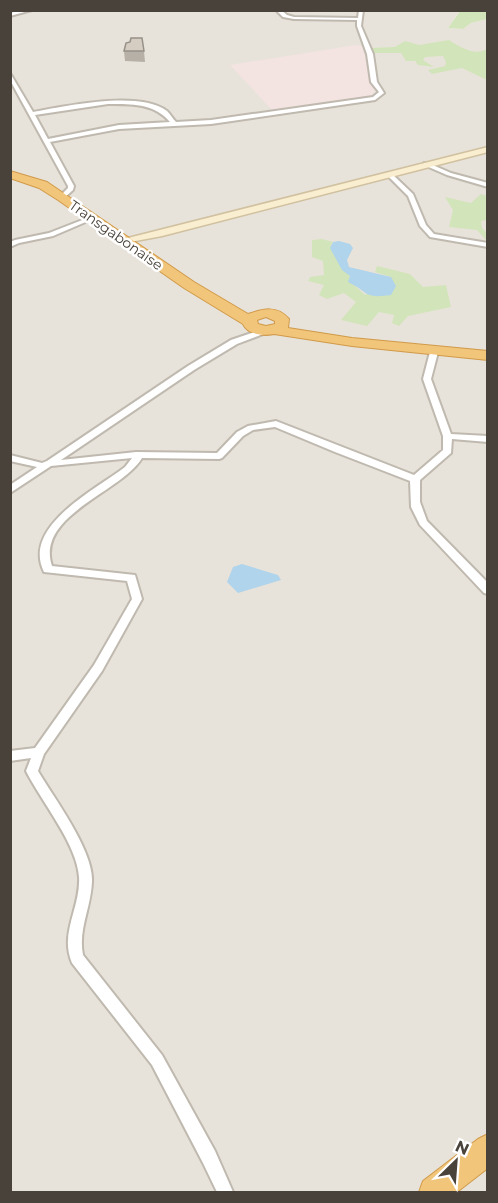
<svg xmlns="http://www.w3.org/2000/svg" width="498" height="1203" font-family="Montserrat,sans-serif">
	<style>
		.residential { fill: #e8e3da }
		.medical { fill: #f3e3e1 }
		.green { fill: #d2e4b9 }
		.water { fill: #afd4eb }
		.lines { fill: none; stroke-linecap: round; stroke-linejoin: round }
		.street-casing { stroke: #bfb9af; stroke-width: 4 }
		.secondary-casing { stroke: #d0c1a0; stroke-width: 3 }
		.highway-casing { stroke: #d09a4a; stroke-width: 2 }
		.street { fill: #fff; fill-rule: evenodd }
		.secondary { fill: #faeed0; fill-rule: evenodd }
		.highway { fill: #f1c57a; fill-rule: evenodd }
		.wall { fill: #b7b0a7 }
		.building { fill: #d5cdc2; stroke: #959088; stroke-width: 1.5 }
		.labels { text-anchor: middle; stroke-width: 5; stroke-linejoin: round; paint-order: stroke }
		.far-street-label { font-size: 14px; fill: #48423a; stroke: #fff }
	</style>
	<rect width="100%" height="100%" fill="#f4f2ec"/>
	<polygon class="residential" points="460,10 448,28 463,29 471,23 487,19 487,1192 11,1192 10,11"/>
	<polygon class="medical" points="356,45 362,46 375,91 371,96 272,110 230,65"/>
	<g class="green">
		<polygon points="460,11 487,11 487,19 471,23 463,29 448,28"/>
		<path d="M449,40C461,48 476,56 487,49V80L462,68L432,74L428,70L445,66L446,62L443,56L425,57L423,60L434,67L418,65L415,61H406L401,53H372L371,48L395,47L405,41L419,45Z"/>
		<polygon points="481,194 487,196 487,220 481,221 482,228 487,233 487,241 477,230 449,227 453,210 445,197 471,203"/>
		<polygon points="322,239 333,242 331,245 355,286 365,295 391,277 375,272 377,266 410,274 423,287 446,285 451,307 408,316 399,326 392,323 394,315 379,312 367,326 341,320 356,302 344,293 327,299 319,295 324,285 308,281 310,277 324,275 323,261 312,257 312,240"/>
	</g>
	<g class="water">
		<path d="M339,241L350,244L353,248L347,260L349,267L391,277L396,286L391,295C363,299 369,292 348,282L350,276L342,270L330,248L333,242Z"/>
		<polygon points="242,564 278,575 281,580 238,593 227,582 233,567"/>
	</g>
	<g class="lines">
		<g class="street-casing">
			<g id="street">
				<polygon points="22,10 32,10 10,16 10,13"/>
				<path d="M276,10H281L287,15L294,17L358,18L359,10H363L361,26L373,54L377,82L384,93L375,100L211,124L119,129L50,142L74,186L73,190L64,198H60L59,197L68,188V186L10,80V73L33,112C66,106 139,90 167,111C170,114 173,119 176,122L211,120L373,97L379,92L371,82L367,54L357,26V20L294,19L283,17ZM108,104C131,104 154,103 170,122L119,125L48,139L35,115Z"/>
				<polygon points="424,163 428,163 451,173 488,183 488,187 447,175 424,165"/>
				<polygon points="388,174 392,174 413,194 426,225 434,234 488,243 488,247 430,237 420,226 408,196 388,176"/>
				<polygon points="90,217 95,218 53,236 19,243 10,247 10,242 15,240 49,233"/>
				<path d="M263,329L267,331L266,333L237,344L194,370L61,460L136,452L217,453L237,432L248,426L276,421L414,475L443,450V436L423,379L430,352L434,350H437L438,352L431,379L451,434L488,436V442L452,439L451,453L420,480V502L427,521L488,583V594L484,593L420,525L411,507L410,481L335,452L275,427L253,430L243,436L222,458L219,459L142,458C122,492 35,515 52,566L135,575L142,599L102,671L44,754L38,771C54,798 94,851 92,882C91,908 78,929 83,955L162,1055L215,1151L233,1192H217L203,1163L152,1065L72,963C59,933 81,907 79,877C77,844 41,801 26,771L31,758L10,761V751L35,748L94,665L132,599L127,581L44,572C21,526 97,489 125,467L132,458L51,466L10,493V485L37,467L10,461V455L42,463L47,461L188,366L231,340Z"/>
			</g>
		</g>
		<g class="secondary-casing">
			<polygon id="secondary" points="488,147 488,152 162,236 125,243 120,240"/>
		</g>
		<g class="highway-casing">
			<g id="highway">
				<path d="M10,171L47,182L194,282L248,314C263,309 277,305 289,319L288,328L352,338L488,351V360L352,346L274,334C264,336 248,335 243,324L184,288L58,200L39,188L10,178ZM266,317L275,321V324L266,326L258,324L257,320Z"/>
				<polygon points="488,1134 488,1168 457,1192 419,1192 423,1181 478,1139"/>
			</g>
		</g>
		<use href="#street" class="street"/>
		<use href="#secondary" class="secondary"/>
		<use href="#highway" class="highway"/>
	</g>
	<polygon class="wall" points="124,51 144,51 145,62 125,61"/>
	<polygon class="building" points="131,38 142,38 144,51 124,51 126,43 130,42"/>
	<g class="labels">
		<g class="far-street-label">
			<text transform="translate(116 235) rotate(35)" y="5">Transgabonaise</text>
		</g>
	</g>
	<rect width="498" height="1203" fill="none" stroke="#48423a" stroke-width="24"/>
	<g transform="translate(456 1161) rotate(25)" stroke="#ffffff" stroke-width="4.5" paint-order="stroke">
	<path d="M0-4.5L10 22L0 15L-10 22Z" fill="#48423a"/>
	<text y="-9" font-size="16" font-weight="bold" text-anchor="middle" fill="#48423a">N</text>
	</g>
</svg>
